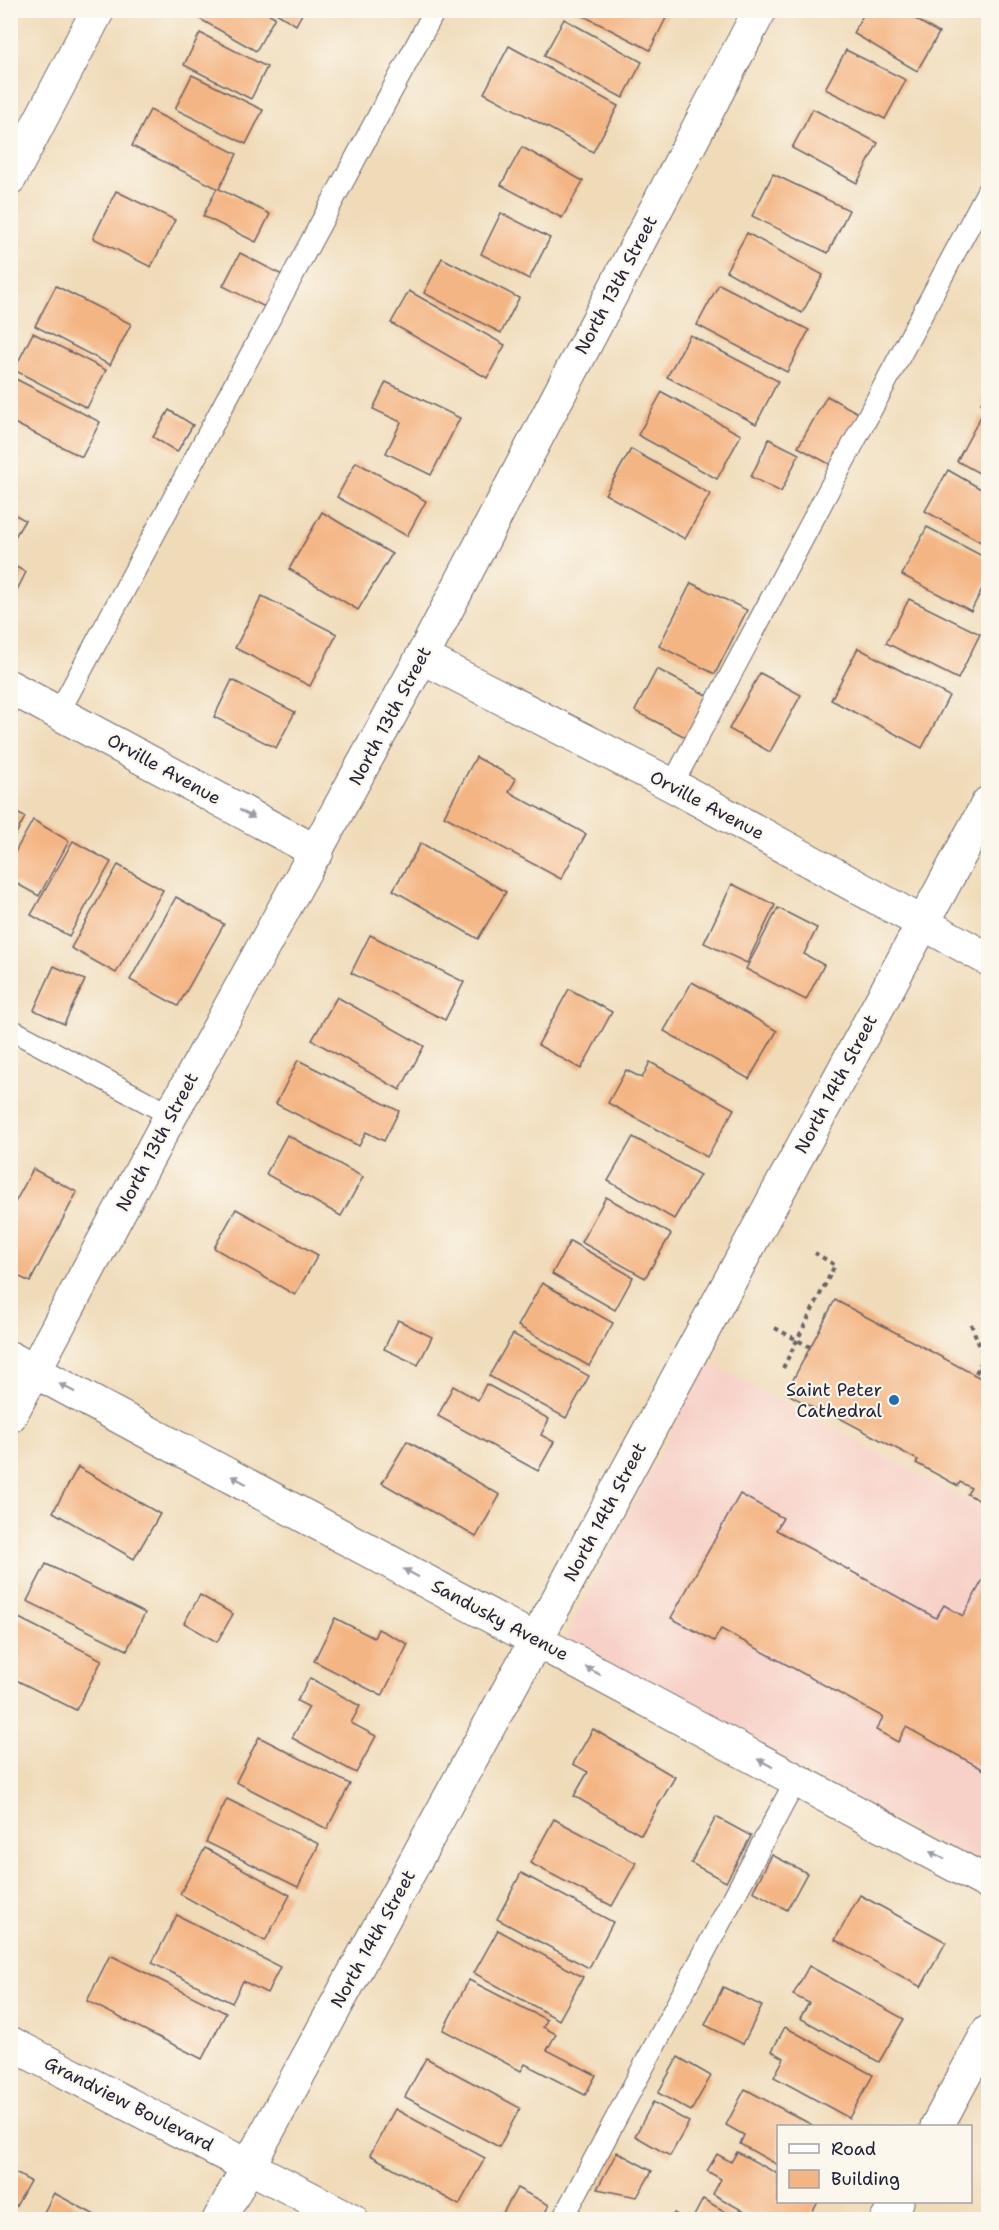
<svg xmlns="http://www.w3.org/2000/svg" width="999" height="2230" font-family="'Shantell Sans',sans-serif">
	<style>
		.built { fill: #f7d1c8 }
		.building { fill: #f4b584 }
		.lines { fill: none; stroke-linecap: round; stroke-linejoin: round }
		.service-casing { stroke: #6a6367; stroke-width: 23 }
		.minor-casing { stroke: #6a6367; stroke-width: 35 }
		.tertiary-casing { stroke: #6a6367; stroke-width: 35 }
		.path { stroke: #6a6367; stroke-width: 4; stroke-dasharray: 4.5 4.5; stroke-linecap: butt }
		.service { stroke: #fff; stroke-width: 21 }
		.minor { stroke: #fff; stroke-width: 33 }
		.tertiary { stroke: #fff; stroke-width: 33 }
		.oneway { fill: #9c9ca7 }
		.poi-dot { fill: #1f6fb2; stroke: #fbf7ec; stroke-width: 2 }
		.labels { text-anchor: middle; stroke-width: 4.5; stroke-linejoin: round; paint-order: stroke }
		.street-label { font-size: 18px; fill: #22223b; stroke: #fbf7ec }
		.poi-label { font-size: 18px; fill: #22223b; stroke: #fbf7ec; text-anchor: end }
	</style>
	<rect width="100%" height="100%" fill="#fbf7ec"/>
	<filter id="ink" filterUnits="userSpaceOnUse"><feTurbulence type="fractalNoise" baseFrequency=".0167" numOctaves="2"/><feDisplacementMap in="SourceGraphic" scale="12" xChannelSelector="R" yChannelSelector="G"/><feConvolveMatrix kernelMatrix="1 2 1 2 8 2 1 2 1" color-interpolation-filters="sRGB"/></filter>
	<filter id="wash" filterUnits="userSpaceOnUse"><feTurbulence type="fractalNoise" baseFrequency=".008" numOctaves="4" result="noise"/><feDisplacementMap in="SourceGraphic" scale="24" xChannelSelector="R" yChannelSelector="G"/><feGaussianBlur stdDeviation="1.35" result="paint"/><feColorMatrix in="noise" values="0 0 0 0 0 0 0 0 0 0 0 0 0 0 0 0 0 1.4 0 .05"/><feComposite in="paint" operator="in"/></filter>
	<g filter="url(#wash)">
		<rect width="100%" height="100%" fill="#f0dbb9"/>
		<polygon class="built" points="707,1362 988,1511 988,1870 563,1642"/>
		<g id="blocks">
			<g class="building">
				<polygon points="202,10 262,10 275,17 256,51 198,18"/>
				<polygon points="271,10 304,10 296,25"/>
				<polygon points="572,10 670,10 650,50"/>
				<polygon points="866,10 900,10 939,33 917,71 853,33"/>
				<polygon points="564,19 642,62 623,98 544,56"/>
				<polygon points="200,33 267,67 251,99 184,65"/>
				<polygon points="509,46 618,106 593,152 484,93"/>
				<polygon points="846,50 906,80 885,119 825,89"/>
				<polygon points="192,75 263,110 246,144 175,109"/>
				<polygon points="813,109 878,143 857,183 792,148"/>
				<polygon points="150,110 237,154 219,189 270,214 256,242 203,216 217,188 132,146"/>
				<polygon points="522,147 583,181 562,218 501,185"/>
				<polygon points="773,174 849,210 828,253 752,216"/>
				<polygon points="116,191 175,220 151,267 93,238"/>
				<polygon points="501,213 550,238 529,279 481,254"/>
				<polygon points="747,233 823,275 802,313 726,271"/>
				<polygon points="240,253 284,276 267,308 223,286"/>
				<polygon points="442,258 519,298 501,333 424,293"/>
				<polygon points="719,284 809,330 787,372 697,325"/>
				<polygon points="56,286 131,324 110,365 35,326"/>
				<polygon points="409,291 505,345 487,378 391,323"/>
				<polygon points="33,333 106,370 87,408 14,370"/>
				<polygon points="690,335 778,381 756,424 667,377"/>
				<polygon points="10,376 100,422 82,457 10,421"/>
				<polygon points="386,382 460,418 431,475 386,453 401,422 373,409"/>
				<polygon points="988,390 988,407 981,403"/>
				<polygon points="662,392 741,435 717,479 638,435"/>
				<polygon points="827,396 860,414 831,465 798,447"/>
				<polygon points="169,410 193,425 177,452 153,437"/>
				<polygon points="981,416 988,420 988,478 957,461"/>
				<polygon points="769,439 799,454 781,492 751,477"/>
				<polygon points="631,449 710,494 685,539 605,494"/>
				<polygon points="356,462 426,501 407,536 337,497"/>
				<polygon points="948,470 988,493 988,546 925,511"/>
				<polygon points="10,512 25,520 10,545"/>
				<polygon points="322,512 392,554 358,610 289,569"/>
				<polygon points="927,527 988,559 988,577 971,611 902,575"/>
				<polygon points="10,564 26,572 10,604"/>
				<polygon points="691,583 747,610 715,674 659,646"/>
				<polygon points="262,596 337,634 310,686 235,648"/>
				<polygon points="909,599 980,634 958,679 886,643"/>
				<polygon points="858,648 949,696 922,748 831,700"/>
				<polygon points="657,669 712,698 691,740 635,711"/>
				<polygon points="760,673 801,695 770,752 729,729"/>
				<polygon points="232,680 295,712 276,748 214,717"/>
				<polygon points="476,757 516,779 509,792 586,834 561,879 444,816"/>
				<polygon points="10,810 25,817 10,845"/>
				<polygon points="33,820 69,841 39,896 10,880 10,861"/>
				<polygon points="73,841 111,862 69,936 31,915"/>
				<polygon points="421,843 506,892 478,939 393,890"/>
				<polygon points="118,865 163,890 116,973 71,948"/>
				<polygon points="732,884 775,905 747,963 704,943"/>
				<polygon points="176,897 224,924 178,1006 130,980"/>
				<polygon points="778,908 817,928 804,954 824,965 806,1000 746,969"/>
				<polygon points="370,935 464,982 445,1020 351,973"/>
				<polygon points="54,966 85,980 64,1024 34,1010"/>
				<polygon points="692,982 777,1031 749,1079 664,1031"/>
				<polygon points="569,989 612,1012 581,1069 538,1045"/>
				<polygon points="337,997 424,1046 400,1090 312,1040"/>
				<polygon points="298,1060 399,1111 384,1141 366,1132 359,1146 276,1104"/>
				<polygon points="650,1062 734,1109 707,1157 608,1103 626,1070 642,1078"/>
				<polygon points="287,1135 363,1177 341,1216 266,1174"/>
				<polygon points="633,1137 700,1175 674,1219 608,1181"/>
				<polygon points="33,1169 77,1192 30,1282 10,1272 10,1212"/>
				<polygon points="606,1197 671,1234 645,1278 581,1242"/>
				<polygon points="236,1209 318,1255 295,1295 214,1248"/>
				<polygon points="570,1241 633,1277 615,1310 552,1274"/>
				<polygon points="542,1283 613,1323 589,1366 518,1326"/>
				<polygon points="835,1300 988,1382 988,1505 967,1494 971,1488 960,1482 958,1486 916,1463 918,1460 821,1408 819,1411 786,1393"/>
				<polygon points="398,1320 432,1337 418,1365 384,1349"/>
				<polygon points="513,1334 589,1376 566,1418 489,1376"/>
				<polygon points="486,1384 549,1419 541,1435 554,1442 538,1471 438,1416 453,1386 478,1400"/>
				<polygon points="407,1441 500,1495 476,1537 382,1483"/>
				<polygon points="78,1467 160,1514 134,1559 53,1512"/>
				<polygon points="740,1494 783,1518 776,1530 936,1618 944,1605 963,1616 988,1570 988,1772 906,1727 898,1742 876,1730 883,1717 721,1629 714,1641 671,1618"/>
				<polygon points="46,1564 145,1613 127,1650 27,1601"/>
				<polygon points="200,1595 233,1614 217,1642 184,1623"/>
				<polygon points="13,1615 102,1660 76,1710 10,1677 10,1620"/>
				<polygon points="335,1618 374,1638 378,1629 408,1644 382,1696 314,1661"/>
				<polygon points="310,1678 360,1706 351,1723 376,1736 356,1773 292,1738 309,1707 297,1701"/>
				<polygon points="593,1729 675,1777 641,1835 574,1796 588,1772 573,1764"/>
				<polygon points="259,1737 350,1784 327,1829 236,1782"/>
				<polygon points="227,1799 319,1844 298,1887 206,1842"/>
				<polygon points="716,1817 751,1836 726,1882 691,1863"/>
				<polygon points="554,1819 636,1863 612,1906 530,1863"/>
				<polygon points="205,1848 290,1895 265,1941 180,1894"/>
				<polygon points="772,1855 807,1873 787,1910 753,1891"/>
				<polygon points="521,1873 613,1922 589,1968 497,1919"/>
				<polygon points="860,1895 946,1942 921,1987 835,1940"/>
				<polygon points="177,1915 280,1967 267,1993 243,1981 232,2003 152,1963"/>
				<polygon points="498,1930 583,1977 559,2020 474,1973"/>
				<polygon points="110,1955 226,2013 202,2059 87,2001"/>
				<polygon points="809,1966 904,2019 879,2062 800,2018 809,2003 793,1995"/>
				<polygon points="469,1980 547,2020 543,2027 556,2034 547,2050 596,2075 585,2095 525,2064 521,2071 443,2030"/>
				<polygon points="723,1987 762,2006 743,2044 705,2025"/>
				<polygon points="785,2027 873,2075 849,2118 774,2077 784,2058 772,2051"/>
				<polygon points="678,2057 711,2076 691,2111 658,2093"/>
				<polygon points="426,2058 520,2108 499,2147 405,2097"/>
				<polygon points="745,2089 814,2126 778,2126 778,2165 740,2144 744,2135 726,2125"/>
				<polygon points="653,2102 689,2122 670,2156 635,2136"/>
				<polygon points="395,2109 485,2158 459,2205 370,2155"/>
				<polygon points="617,2152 652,2171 637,2197 597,2189"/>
				<polygon points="737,2152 778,2174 778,2202 818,2202 808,2220 759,2220 713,2194 721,2179 707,2171 717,2154 731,2162"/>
				<polygon points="10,2170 30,2181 10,2217"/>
				<polygon points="517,2188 549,2205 541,2220 499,2220"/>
				<polygon points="54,2193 104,2220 40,2220"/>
				<polygon points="703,2199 740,2220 692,2220"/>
				<polygon points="674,2213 686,2220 671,2220"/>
			</g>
		</g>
	</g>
	<g filter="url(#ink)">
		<use href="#blocks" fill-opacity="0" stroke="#6a6367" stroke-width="1.5"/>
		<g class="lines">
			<g class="service-casing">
				<g id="service">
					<polyline points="59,712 435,10"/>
					<polyline points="672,785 988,190"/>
					<polyline points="10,1029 171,1115"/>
					<polyline points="562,2220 796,1780"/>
				</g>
			</g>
			<g class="minor-casing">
				<g id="minor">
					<polyline points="10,178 98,10"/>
					<polyline points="422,657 672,785 988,959"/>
					<polyline points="10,687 317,852"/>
					<polyline points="10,1358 988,1883"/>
					<polyline points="10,2043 352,2220"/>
					<polyline points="937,2126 988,2032"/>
					<polyline points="219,2220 536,1640 988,803"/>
					<polyline points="887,2220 897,2202"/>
				</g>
			</g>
			<g class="tertiary-casing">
				<polyline id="tertiary" points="10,1416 171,1115 422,657 760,10"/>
			</g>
			<g class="path">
				<polyline points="971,1324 984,1357 988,1359"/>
				<polyline points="775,1328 810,1347"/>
				<polyline points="979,1367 988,1372"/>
				<polyline points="783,1368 835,1265 815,1253"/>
				<polyline points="976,1373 984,1357"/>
			</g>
			<use href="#service" class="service"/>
			<use href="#minor" class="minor"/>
			<use href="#tertiary" class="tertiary"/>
		</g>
		<defs><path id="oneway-solid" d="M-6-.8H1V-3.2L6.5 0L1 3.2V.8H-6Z" transform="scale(1.5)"/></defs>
		<g class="oneway">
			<use href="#oneway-solid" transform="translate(247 814) rotate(29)"/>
			<use href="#oneway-solid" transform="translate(67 1388) rotate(-152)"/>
			<use href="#oneway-solid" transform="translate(239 1480) rotate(-152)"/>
			<use href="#oneway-solid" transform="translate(411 1573) rotate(-152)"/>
			<use href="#oneway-solid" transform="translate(593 1671) rotate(-152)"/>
			<use href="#oneway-solid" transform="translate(765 1763) rotate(-152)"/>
			<use href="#oneway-solid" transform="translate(937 1855) rotate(-152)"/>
		</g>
	</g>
	<circle class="poi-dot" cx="894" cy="1400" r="6"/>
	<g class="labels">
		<g class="street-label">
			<text transform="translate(616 285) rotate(-62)" y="6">North 13th Street</text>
			<text transform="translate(390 716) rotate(-62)" y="6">North 13th Street</text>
			<text transform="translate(164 769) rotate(29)" y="6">Orville Avenue</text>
			<text transform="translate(707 805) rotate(28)" y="6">Orville Avenue</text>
			<text transform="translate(836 1084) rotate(-62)" y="6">North 14th Street</text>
			<text transform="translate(157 1142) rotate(-62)" y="6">North 13th Street</text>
			<text transform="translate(605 1512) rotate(-62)" y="6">North 14th Street</text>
			<text transform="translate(500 1620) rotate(28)" y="6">Sandusky Avenue</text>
			<text transform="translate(373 1939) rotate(-61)" y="6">North 14th Street</text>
			<text transform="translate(129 2104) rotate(27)" y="6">Grandview Boulevard</text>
		</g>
		<g class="poi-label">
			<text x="882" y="1396">Saint Peter<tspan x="882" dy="21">Cathedral</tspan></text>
		</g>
	</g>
	<rect width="999" height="2230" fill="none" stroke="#fbf7ec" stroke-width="36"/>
	<rect x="777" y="2125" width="195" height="78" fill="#fbf7ec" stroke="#a4a2a5" stroke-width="1.5"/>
	<rect x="789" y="2144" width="30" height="9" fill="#ffffff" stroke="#a4a2a5" stroke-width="1.5"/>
	<text x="831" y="2155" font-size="18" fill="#22223b">Road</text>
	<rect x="789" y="2170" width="30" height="18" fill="#f4b584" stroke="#a4a2a5" stroke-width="1.5"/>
	<text x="831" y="2185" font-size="18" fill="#22223b">Building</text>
</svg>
